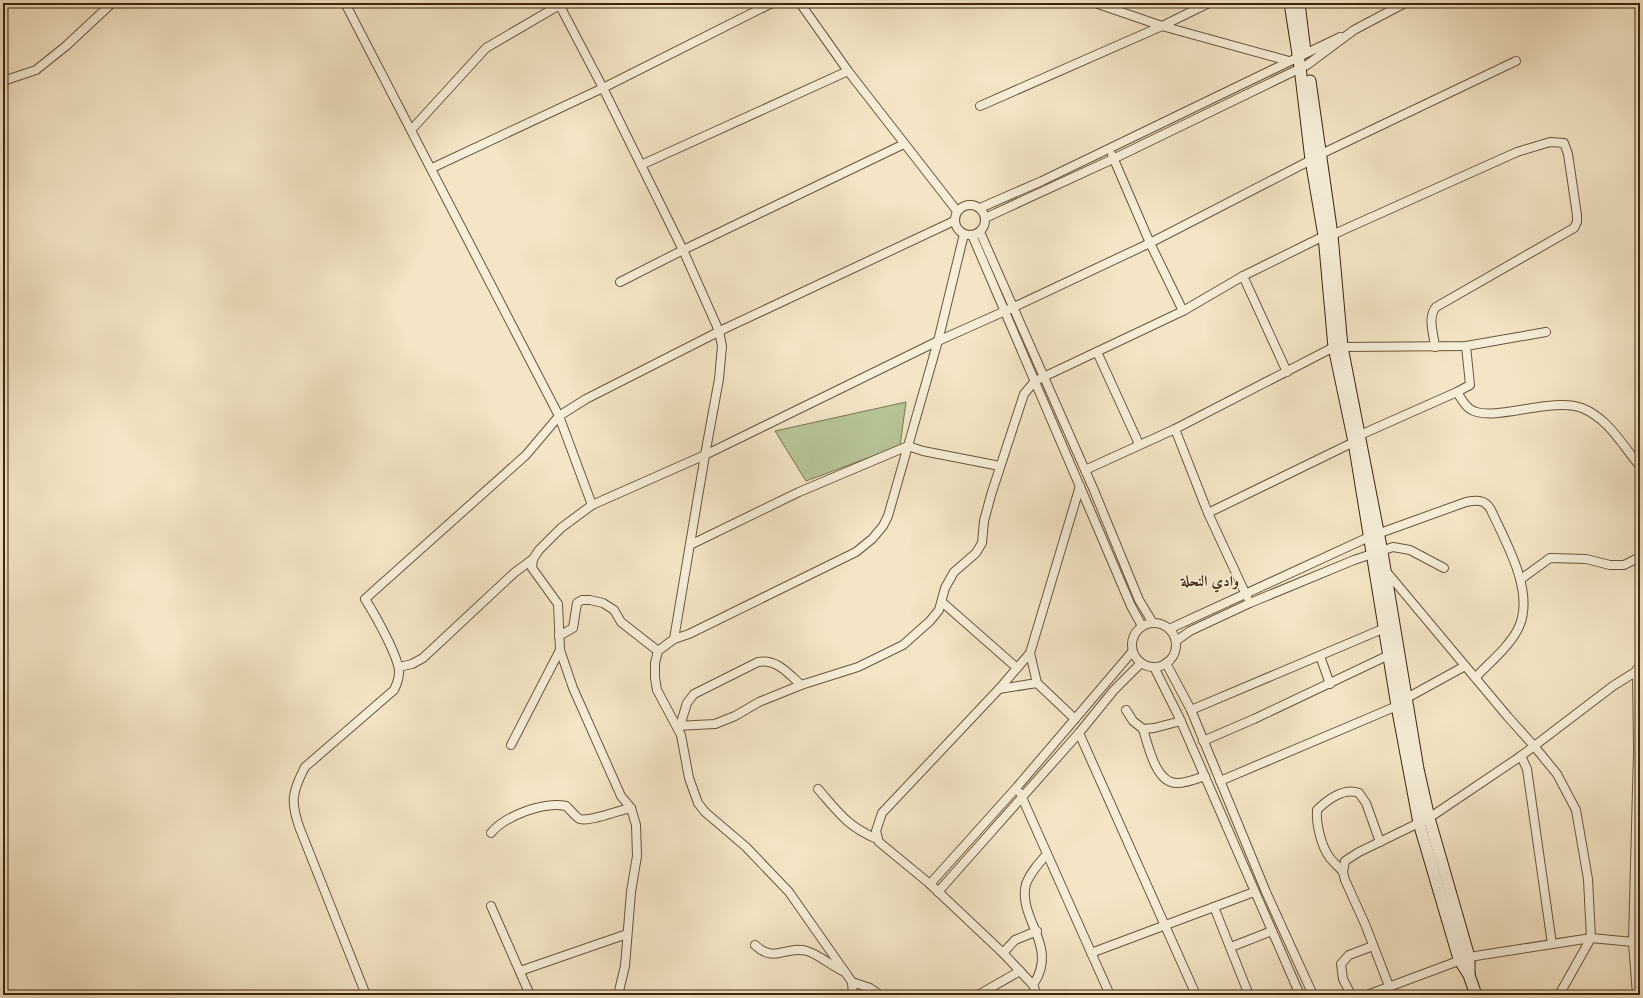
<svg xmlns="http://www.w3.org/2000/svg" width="1643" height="998" font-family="Cardo,Amiri,serif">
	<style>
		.green { fill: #b7c597; stroke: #797652 }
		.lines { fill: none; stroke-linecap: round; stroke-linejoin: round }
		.minor-casing { stroke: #69563a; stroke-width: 10 }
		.secondary-casing { stroke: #3b260c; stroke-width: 13 }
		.minor { stroke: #f7eed9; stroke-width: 8 }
		.secondary { stroke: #f7eed9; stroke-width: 11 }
		.labels { text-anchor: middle; stroke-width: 3; stroke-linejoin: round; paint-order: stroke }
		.neighbourhood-label { font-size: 15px; font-weight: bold; fill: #3b260c; stroke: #f7eed9 }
	</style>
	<rect width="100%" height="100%" fill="#f3e5c5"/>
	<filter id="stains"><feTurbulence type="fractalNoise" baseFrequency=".005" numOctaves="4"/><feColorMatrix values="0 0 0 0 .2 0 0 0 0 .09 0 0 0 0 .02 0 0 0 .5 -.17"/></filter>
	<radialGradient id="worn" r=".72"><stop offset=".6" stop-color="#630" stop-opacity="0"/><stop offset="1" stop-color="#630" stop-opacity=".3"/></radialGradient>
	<polygon class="green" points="906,402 900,446 806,481 775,431"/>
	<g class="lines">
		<g class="minor-casing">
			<g id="minor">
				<polyline points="345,3 559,416 592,505"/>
				<polyline points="800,3 848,71 957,211"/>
				<polyline points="1095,3 1162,26 1289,61"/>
				<polyline points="560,6 603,88 683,250 719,331 722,346 719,379 705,455 674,639"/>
				<polyline points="3,81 36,70 66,46 112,3"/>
				<polyline points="980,106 1162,26 1209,3"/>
				<polyline points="412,129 486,48 563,3"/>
				<polyline points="1112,155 1150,243 1183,311"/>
				<polyline points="1319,155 1516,61"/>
				<polyline points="641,165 848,71"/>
				<polyline points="432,168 603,88 772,3"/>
				<circle cx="970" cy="220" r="15"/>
				<polyline points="980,208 1042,181 1340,37"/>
				<polyline points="985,218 1113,159 1307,65 1354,30 1405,3"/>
				<polyline points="980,232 1093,488 1139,600 1153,623"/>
				<polyline points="972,235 1099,531 1131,606 1142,626"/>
				<path d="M1332,235L1517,152L1550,142L1564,143L1568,154L1577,215V222L1574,228L1436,307C1427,317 1434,335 1435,347"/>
				<polyline points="1243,276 1287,372"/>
				<polyline points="620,282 683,250 904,144"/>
				<polyline points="1342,347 1466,346 1546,332"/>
				<polyline points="1097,352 1139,444"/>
				<path d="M1457,392C1461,398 1464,405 1470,409C1491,424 1551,396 1582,408C1609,419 1622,445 1640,466"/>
				<polyline points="1175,429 1208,513 1247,597"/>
				<polyline points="1360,435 1457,392 1470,385 1466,346"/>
				<polyline points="1085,470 1175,429 1334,347"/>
				<polyline points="1208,513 1354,442"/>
				<polyline points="690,545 799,492 908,446 923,451 1000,466"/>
				<polyline points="1385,570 1508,717 1534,746 1557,774 1576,810 1588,879 1591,938 1559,995"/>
				<polyline points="1521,579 1550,558 1586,559 1610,565 1624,565 1640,557"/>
				<polyline points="942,602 1017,668"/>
				<circle cx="1154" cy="645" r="22"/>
				<path d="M1169,629L1369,537L1466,502C1477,500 1485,499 1491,510C1506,543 1536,593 1518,629C1508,648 1490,662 1476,677"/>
				<polyline points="559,636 573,628 577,603 582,600 590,600 603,603 614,610 621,622 658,651"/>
				<polyline points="1176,641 1190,631 1250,603 1354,560 1393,547 1410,550 1444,568"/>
				<polyline points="1030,653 999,689 882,813 876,831 879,842 930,884 1003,953 1033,985 1037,995"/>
				<polyline points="1320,656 1330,684"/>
				<polyline points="1166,663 1191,710 1266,892 1313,995"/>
				<polyline points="399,667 412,664 423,658 514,573 533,559"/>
				<polyline points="1154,667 1179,717 1300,995"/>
				<polyline points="1037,683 1030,653 1080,486"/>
				<polyline points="999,689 1037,683 1075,719"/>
				<polyline points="1405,699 1465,666"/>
				<polyline points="1126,710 1133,721 1143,729 1154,728 1181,721"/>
				<polyline points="1191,710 1385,628"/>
				<polyline points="677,726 715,724 735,716 759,702 801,685 858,667 903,645 930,621 939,610 945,588 954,572 976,553 982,543 984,521 991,495 1024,394 1035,381 1183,311 1243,276 1324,236"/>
				<path d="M680,726L687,703L694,694L758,662C777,659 788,673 801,685"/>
				<path d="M1143,729C1148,745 1156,784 1177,783C1187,783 1196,779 1205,776"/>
				<polyline points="1079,733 1196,995"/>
				<polyline points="1203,741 1254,719 1389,655"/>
				<polyline points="511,745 560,650"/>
				<polyline points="1521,756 1527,769 1552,944"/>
				<polyline points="1220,781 1397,706"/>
				<path d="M818,789C839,813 847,826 877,839"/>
				<polyline points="1020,793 1110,995"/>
				<path d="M491,833C505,816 544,801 566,806C570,809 575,817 580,819C590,822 619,810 631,808"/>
				<path d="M1343,872C1339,867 1334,863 1330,858C1321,846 1316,824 1317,810C1327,800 1344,787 1359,793L1366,803L1380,842"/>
				<polyline points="930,884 1017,787 1132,652"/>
				<polyline points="938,892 1079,733 1114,690 1141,663"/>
				<polyline points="491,906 530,995"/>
				<polyline points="1214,907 1249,995"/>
				<path d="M755,945C775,964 785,945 807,951C818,954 833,967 845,972"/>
				<polyline points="1231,947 1272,931"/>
				<polyline points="1003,953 1015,940 1037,931"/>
				<polyline points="1091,953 1254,892"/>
				<polyline points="520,971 627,934"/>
				<polyline points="852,982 870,988 880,995"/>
				<path d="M1033,985C1060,946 1017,919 1026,884C1030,873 1039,863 1047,854"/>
				<polyline points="1389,986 1365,924 1345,880 1343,872 1345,861 1359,852 1429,818 1521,756 1613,686 1640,669"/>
				<path d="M366,995L300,829C290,802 292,792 305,767L394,690C397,684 399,679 399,672C399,657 374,613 365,599L526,455L559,416L586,399L726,328L954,221"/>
				<polyline points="618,995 625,966 631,892 637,856 636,825 631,808 621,796 573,688 560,650 558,604 532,568 533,559 539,550 561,528 592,505 705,455 938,341 1014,307 1150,243 1311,160"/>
				<polyline points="853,995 852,982 789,892 746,847 705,812 698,803 689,778 681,735 657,690 655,678 655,663 658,651 674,639 689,634 856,552 872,539 883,526 888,516 938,341 964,234"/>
				<polyline points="978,995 1020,971"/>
				<polyline points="1351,995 1343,979 1341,964 1349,955 1373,946"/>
				<polyline points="1367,995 1469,957 1591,938 1633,942 1640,940"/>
				<polyline points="1637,995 1633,942 1638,751 1637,669"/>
			</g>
		</g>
		<g class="secondary-casing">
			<g id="secondary">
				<polyline points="1290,3 1300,67 1311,160 1324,236 1334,347 1354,442 1397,706 1419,823 1459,959 1469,975 1476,995"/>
				<polyline points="1299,3 1305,52"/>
				<polyline points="1310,81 1332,235 1342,347 1382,552 1418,769 1429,818 1469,957 1469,974"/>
			</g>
		</g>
		<use href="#minor" class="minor"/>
		<use href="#secondary" class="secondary"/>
	</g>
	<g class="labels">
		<g class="neighbourhood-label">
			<text x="1210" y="586">وادي النحلة</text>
		</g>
	</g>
	<rect width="1643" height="998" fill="none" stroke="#f3e5c5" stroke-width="16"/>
	<rect x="4" y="4" width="1635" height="990" fill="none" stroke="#3b260c" stroke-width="2"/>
	<rect x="8" y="8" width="1627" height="982" fill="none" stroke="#3b260c"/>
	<rect width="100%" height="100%" filter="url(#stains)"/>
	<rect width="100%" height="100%" fill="url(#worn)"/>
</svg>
